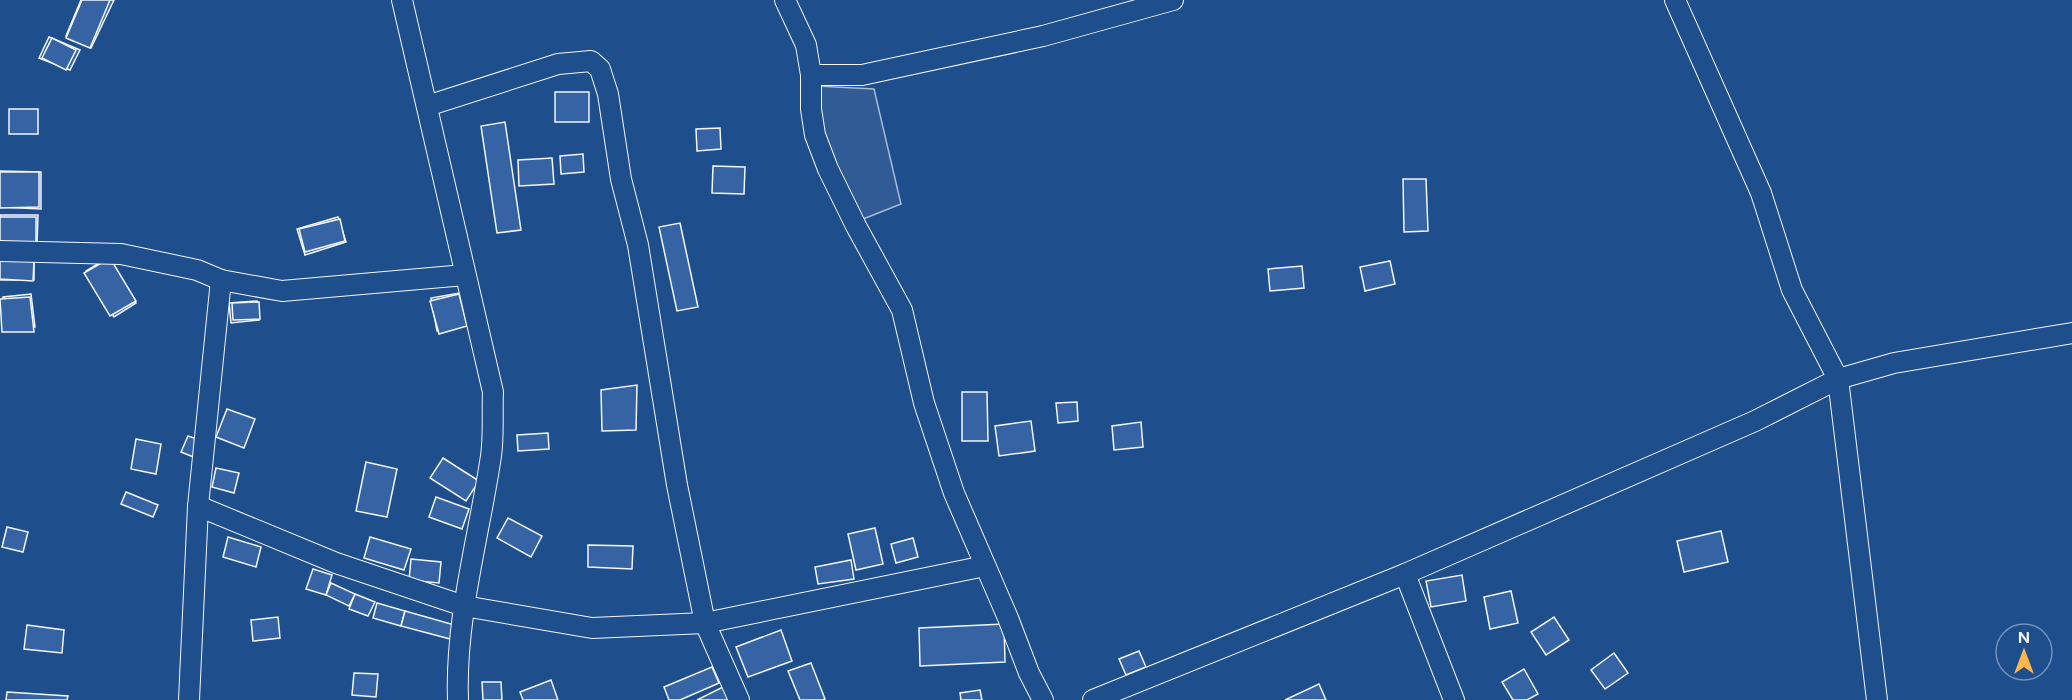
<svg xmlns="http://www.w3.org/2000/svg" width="2072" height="700" font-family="Figtree,sans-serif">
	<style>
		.built { fill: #305b95; stroke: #a8bbd7; stroke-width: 1.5 }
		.building { fill: #3563a3; stroke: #f2f6ff; stroke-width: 1.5 }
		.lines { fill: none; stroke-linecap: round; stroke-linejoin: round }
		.minor-casing { stroke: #f2f6ff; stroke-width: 22 }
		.minor { stroke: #1f4e8c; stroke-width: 20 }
	</style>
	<rect width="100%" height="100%" fill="#1f4e8c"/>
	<polygon class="built" points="816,86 874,89 901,204 858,221 821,139"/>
	<g class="building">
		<polygon points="81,0 114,0 91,48 66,36"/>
		<polygon points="82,0 110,0 90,48 66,38"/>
		<polygon points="49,37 80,50 70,70 39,58"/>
		<polygon points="52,38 76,50 66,70 42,58"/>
		<rect x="555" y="92" width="34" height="30"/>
		<rect x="9" y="109" width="29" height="25"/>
		<polygon points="505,122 521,230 497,233 481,126"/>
		<polygon points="720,128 721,149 697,151 696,129"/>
		<polygon points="583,154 584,172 561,174 560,156"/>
		<polygon points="552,158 554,184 519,186 518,160"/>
		<polygon points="713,166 745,167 744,194 712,193"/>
		<polygon points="0,171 41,172 41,209 0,207"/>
		<polygon points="0,172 39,172 39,207 0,208"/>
		<polygon points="1403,179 1426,179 1428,231 1404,232"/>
		<polygon points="0,215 38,215 37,245 0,244"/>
		<polygon points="0,217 36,217 36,245 0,244"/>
		<polygon points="338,217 346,242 305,255 297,229"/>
		<polygon points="340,219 345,241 305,252 299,229"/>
		<polygon points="680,223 698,307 677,311 659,227"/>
		<polygon points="0,257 34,258 34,280 0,280"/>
		<polygon points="109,257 136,303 114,317 86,271"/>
		<polygon points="110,258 136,301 110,316 84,273"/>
		<polygon points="0,259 34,261 33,281 0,279"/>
		<polygon points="1390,261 1395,284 1365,291 1360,267"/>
		<polygon points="1302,266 1304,288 1270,291 1268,269"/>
		<polygon points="459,293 465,326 437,331 431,298"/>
		<polygon points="31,294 35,327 6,330 3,297"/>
		<polygon points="459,294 467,326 439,334 430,301"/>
		<polygon points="30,297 34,332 2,332 0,299"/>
		<polygon points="257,301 259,320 231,323 229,303"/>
		<polygon points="259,302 260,319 233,320 232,303"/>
		<polygon points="637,385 636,430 602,431 601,390"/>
		<polygon points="962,392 987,392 988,441 962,441"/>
		<polygon points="1077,402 1078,421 1058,423 1056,403"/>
		<polygon points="227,409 255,419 244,448 216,437"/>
		<polygon points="1031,421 1035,451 999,456 995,426"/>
		<polygon points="1141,422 1143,447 1114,450 1112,426"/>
		<polygon points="548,433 549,449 518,451 517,435"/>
		<polygon points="188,436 203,441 196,458 181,452"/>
		<polygon points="136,439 161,444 156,474 131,469"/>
		<polygon points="443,458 479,481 466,501 430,478"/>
		<polygon points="366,462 397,469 387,517 356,511"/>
		<polygon points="216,468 239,473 234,493 212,487"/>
		<polygon points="126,492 158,505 153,517 121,504"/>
		<polygon points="436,497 469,509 462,529 429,517"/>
		<polygon points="508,518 542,536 531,557 497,538"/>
		<polygon points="7,527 28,532 23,552 2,547"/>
		<polygon points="875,528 883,564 856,570 848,534"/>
		<polygon points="1721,531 1728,562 1684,572 1677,541"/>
		<polygon points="228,537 261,547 256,567 223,557"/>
		<polygon points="370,537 411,549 404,570 364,558"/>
		<polygon points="913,538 918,557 896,563 891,544"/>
		<polygon points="588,545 633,546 632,569 588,567"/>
		<polygon points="411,559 441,562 439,583 409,580"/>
		<polygon points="851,560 854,579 818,584 815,567"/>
		<polygon points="313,569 332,575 326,595 306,589"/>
		<polygon points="1462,575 1466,601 1431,607 1426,581"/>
		<polygon points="331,583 355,594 349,606 326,595"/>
		<polygon points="1511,591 1518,623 1490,629 1484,597"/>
		<polygon points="355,594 375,602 368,616 349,609"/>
		<polygon points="377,603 405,611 401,626 373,618"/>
		<polygon points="405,611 458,626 454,640 401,626"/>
		<polygon points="278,617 280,638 253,641 251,620"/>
		<polygon points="1554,617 1569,640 1546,655 1531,632"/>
		<polygon points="1004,624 1005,662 920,666 919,628"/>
		<polygon points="27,625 64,630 62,653 24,649"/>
		<polygon points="781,630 792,661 748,677 736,647"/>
		<polygon points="1139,651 1146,667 1126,675 1119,659"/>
		<polygon points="1614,653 1628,673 1605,689 1591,670"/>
		<polygon points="811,663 825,699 822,700 800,700 788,671"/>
		<polygon points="712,667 719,683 680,700 669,700 664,687"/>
		<polygon points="1524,669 1538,694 1527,700 1513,700 1502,682"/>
		<polygon points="354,673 378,674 376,697 352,695"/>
		<polygon points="551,680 558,700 523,700 520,692"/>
		<polygon points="482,682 501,682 502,700 483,700"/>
		<polygon points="1319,684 1326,700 1285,700"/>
		<polygon points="727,685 734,700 697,700"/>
		<polygon points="980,690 982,700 961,700 960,693"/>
		<polygon points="7,692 68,696 67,700 6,700"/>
	</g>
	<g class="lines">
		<g class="minor-casing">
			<g id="minor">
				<path d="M402,0L493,392C492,413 494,435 491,456C479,537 455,618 458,700"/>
				<polyline points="785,0 806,45 811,75 811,109 815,135 828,169 856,226 902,310 924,403 954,493 1008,618 1029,673 1043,700"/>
				<polyline points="1675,0 1761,193 1792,290 1838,379 1877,700"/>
				<polyline points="811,75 862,75 1043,36 1173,0"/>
				<polyline points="427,106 558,64 591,61 600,69 608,94 621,179 638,245 677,485 705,623 739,700"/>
				<polyline points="0,251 121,254 197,270 221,280 282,291 465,275"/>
				<polyline points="198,506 336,563 464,606 592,628 705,623 985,566"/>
				<polyline points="1405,574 1454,700"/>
				<polyline points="189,700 198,506 221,280"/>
				<polyline points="1093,700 1405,574 1755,421 1838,379 1894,363 2072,333"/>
			</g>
		</g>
		<use href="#minor" class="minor"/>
	</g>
	<g transform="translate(2024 652)"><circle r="28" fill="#1f4e8c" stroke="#7391ba" stroke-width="1.5"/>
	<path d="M0-4.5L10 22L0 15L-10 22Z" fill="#ffb74d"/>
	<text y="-9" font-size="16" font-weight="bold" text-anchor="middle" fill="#f2f6ff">N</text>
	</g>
</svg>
